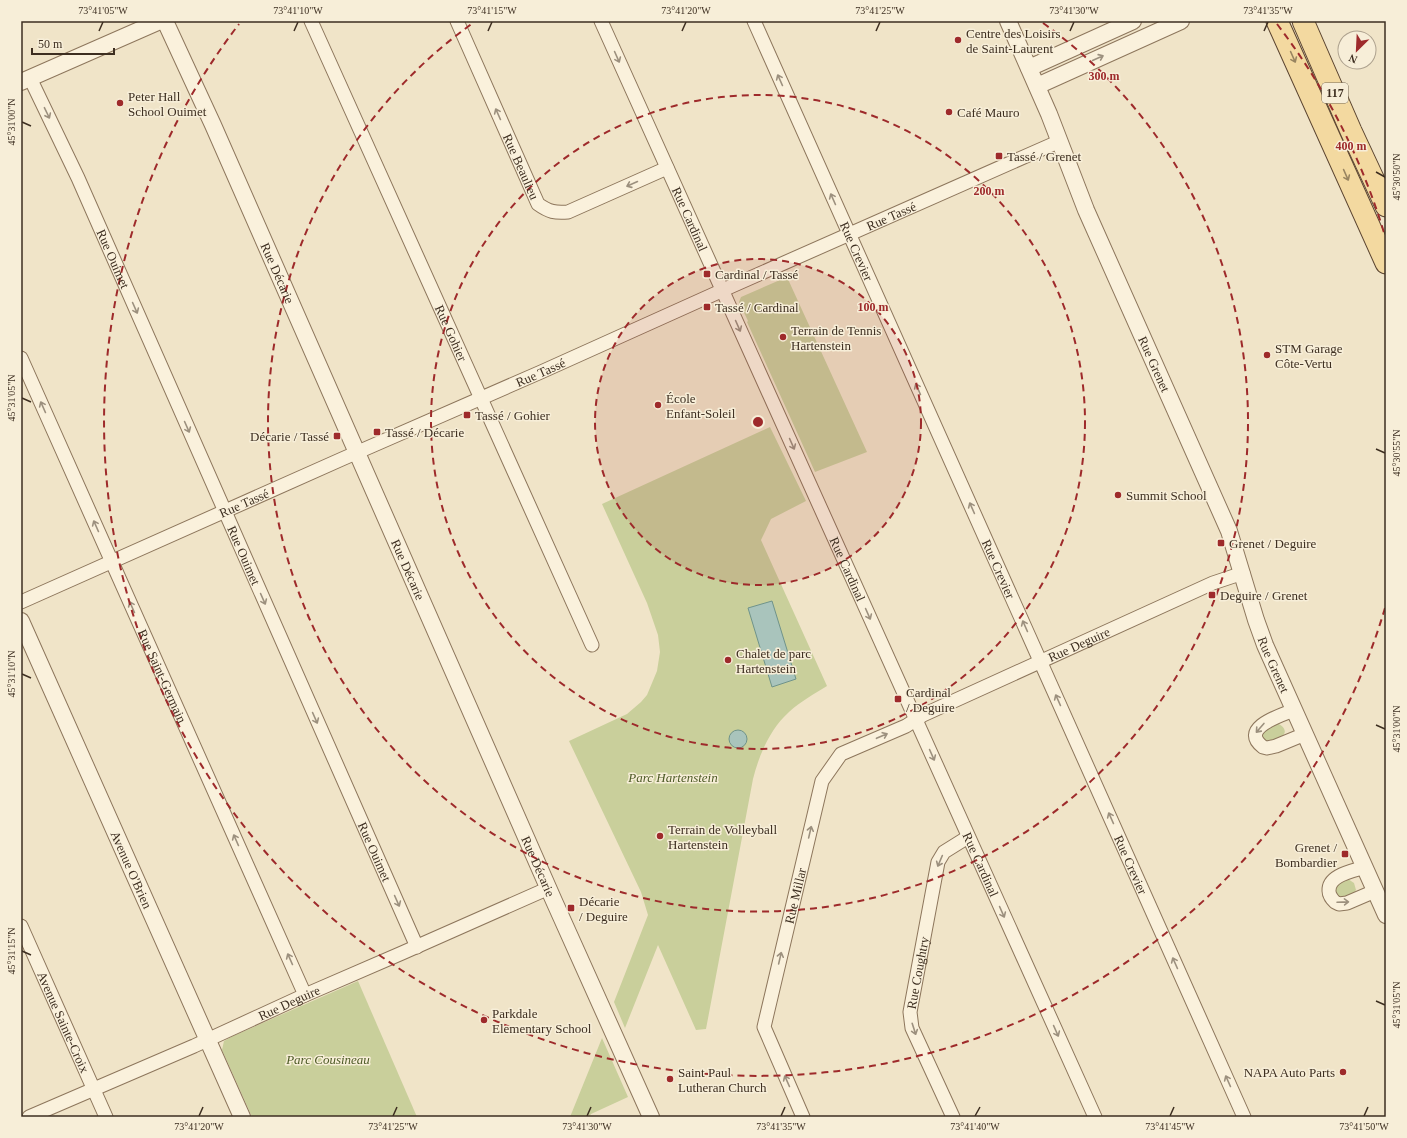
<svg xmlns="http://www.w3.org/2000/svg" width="1407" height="1138" font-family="'Times New Roman',serif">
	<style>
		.green { fill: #c9cf9b }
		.water { fill: #a9c4bc; stroke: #6f938a }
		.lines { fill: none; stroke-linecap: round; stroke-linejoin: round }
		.minor-casing { stroke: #8d765c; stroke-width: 15 }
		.tertiary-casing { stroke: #8d765c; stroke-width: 18 }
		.primary-casing { stroke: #5b4430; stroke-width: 23 }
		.minor { stroke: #faf1dc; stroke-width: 13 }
		.tertiary { stroke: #faf1dc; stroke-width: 16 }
		.primary { stroke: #f3d9a0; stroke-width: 21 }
		.oneway { stroke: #9c907e }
		.oneway2 { stroke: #988460 }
		.ticks { fill: none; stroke: #3d2e20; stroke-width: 1.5 }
		.ring { fill: none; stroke: #9e2a2b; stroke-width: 2; stroke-dasharray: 7 5 }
		.poi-dot { fill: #9e2a2b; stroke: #f7eed8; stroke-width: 1.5 }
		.labels { text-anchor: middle; stroke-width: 3; stroke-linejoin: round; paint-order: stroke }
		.shield { fill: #f7eed8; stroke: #756857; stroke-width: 1 }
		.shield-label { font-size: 12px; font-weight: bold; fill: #3d2e20 }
		.poi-label { font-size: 13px; fill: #3d2e20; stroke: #f7eed8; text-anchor: start }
		.street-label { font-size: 13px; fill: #3d2e20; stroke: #f7eed8 }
		.park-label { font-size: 13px; font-style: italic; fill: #4d5a26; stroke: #f7eed8 }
		.centre { fill: #9e2a2b; stroke: #f7eed8; stroke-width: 2 }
		.ring-label { font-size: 12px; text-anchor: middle; font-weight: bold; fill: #9e2a2b; stroke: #f7eed8; stroke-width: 3; stroke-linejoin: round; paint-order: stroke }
		.neatline { fill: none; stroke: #3d2e20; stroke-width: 1.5 }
		.ticks-label { font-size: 10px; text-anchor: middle; fill: #3d2e20 }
	</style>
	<rect width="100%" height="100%" fill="#f0e4c8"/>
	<g class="green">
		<polygon points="787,277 867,452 815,472 747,322 748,321 739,302 741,297"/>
		<path d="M770,427L806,501L771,519L761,540L827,686C814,694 800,702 789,712C770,729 759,755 753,779L706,1029L696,1030L658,945L625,1028L614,1002L648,915L641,892L569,741L627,714L641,702L647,695L657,671L660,652L658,635L647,603L602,504Z"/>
		<path d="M1276,723C1283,725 1289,732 1281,737C1278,740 1273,741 1269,743L1262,740V731Z"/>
		<path d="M1348,879L1354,883L1356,890C1353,897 1347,897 1339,898C1332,889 1337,880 1348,879Z"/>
		<polygon points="358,981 417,1117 252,1117 222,1050 224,1041 233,1036"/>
		<polygon points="602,1038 628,1097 591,1114 589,1117 570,1117"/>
	</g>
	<g class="water">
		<polygon points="772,601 796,679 772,687 748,608"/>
		<circle cx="738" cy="739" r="9"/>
	</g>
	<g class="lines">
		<g class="minor-casing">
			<g id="minor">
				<path id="s1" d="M311,21L592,645"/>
				<path id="s2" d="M457,21L538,204C549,212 555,213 568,212L667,168"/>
				<path id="s3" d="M601,21L1095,1117"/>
				<path id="s4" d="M754,21L1244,1117"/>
				<path id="s5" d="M30,78L78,178L417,947"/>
				<path id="s6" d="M21,358L305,995"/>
				<path id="s7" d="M21,602L342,459L541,372L732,286L1060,141"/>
				<path d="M1294,710C1282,715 1238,728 1263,747L1267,748L1276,746L1305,734"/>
				<path d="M1365,867C1353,871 1328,875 1329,891C1329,896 1332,899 1335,902L1339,904L1347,903L1375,891"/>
				<path id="s8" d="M21,926L106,1117"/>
				<path id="s9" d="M29,1117L194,1046L305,995L402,953L549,888"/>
				<path id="s10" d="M803,1117L764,1027L822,781L841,754L906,726L923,715L1213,583L1243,573"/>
				<path id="s11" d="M953,1117L912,1028L910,1012L938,862L944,852L968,837"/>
			</g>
		</g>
		<g class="tertiary-casing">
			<g id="tertiary">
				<path id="s12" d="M165,21L213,125L554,901L651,1117"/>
				<path id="s13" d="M1008,21L1049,114L1086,210L1229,531L1256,620L1265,645L1386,915"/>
				<polyline points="1029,68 1133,21"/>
				<polyline points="21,82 160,21"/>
				<polyline points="1037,86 1181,21"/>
				<path id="s14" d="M21,621L242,1117"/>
			</g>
		</g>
		<g class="primary-casing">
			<g id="primary">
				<polyline points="1277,21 1386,263"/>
				<polyline points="1303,21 1351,131 1386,206"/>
			</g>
		</g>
		<use href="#minor" class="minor"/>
		<use href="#tertiary" class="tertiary"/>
		<use href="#primary" class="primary"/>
	</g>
	<defs><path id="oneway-shaft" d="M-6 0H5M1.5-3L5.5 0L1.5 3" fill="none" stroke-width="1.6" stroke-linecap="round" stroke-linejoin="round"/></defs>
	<g class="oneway">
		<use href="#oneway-shaft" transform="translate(617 57) rotate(66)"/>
		<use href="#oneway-shaft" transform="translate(1098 58) rotate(-24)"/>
		<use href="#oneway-shaft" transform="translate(780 80) rotate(-114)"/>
		<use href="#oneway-shaft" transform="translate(47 113) rotate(64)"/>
		<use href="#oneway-shaft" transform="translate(498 114) rotate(-114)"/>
		<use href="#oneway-shaft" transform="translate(632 184) rotate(156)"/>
		<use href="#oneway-shaft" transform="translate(833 199) rotate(-114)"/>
		<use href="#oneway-shaft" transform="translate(135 308) rotate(66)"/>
		<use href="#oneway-shaft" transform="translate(738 326) rotate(66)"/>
		<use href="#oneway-shaft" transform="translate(918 389) rotate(-114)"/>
		<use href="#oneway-shaft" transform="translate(43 407) rotate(-114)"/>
		<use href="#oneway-shaft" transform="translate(187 427) rotate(66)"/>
		<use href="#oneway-shaft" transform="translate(792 444) rotate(66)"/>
		<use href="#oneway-shaft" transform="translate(972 508) rotate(-114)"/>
		<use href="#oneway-shaft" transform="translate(96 526) rotate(-114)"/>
		<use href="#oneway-shaft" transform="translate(263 599) rotate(66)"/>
		<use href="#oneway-shaft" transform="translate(132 607) rotate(-114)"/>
		<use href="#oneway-shaft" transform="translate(868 614) rotate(66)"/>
		<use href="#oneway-shaft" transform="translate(1025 626) rotate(-114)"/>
		<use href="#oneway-shaft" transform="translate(1058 700) rotate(-114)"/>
		<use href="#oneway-shaft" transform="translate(315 718) rotate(66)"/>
		<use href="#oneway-shaft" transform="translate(1260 728) rotate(131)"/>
		<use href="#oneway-shaft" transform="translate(882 736) rotate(-23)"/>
		<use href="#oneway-shaft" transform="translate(932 755) rotate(66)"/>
		<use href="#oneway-shaft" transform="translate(1111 818) rotate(-114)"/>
		<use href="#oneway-shaft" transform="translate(810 832) rotate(-77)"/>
		<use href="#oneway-shaft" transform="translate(236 840) rotate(-114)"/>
		<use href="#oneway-shaft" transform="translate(940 861) rotate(113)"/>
		<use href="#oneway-shaft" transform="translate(397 901) rotate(66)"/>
		<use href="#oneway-shaft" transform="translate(1343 902) rotate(-2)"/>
		<use href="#oneway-shaft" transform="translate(1002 912) rotate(66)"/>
		<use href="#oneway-shaft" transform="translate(780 958) rotate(-77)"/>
		<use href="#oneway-shaft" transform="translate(290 959) rotate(-114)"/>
		<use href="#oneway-shaft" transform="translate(1175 963) rotate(-114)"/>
		<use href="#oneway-shaft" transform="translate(914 1029) rotate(72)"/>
		<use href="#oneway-shaft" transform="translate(1056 1031) rotate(66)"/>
		<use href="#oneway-shaft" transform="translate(787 1081) rotate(-114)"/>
		<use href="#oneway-shaft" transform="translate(1228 1081) rotate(-114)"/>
	</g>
	<g class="oneway2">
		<use href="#oneway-shaft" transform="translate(1293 57) rotate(66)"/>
		<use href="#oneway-shaft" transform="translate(1346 175) rotate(66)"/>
	</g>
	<path class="ticks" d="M99,31L103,22M294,31L298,22M488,31L492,22M682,31L686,22M876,31L880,22M1070,31L1074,22M1264,31L1268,22M22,122L31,126M1376,172L1385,177M22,398L31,402M1376,449L1385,453M22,674L31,678M1376,725L1385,729M22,951L31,955M1376,1001L1385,1005M199,1116L203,1107M393,1116L397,1107M587,1116L591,1107M781,1116L785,1107M975,1116L980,1107M1170,1116L1174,1107M1364,1116L1368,1107"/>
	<circle cx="758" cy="422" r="163" fill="#9e2a2b" fill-opacity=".12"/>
	<g class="ring">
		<circle cx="758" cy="422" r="163"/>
		<circle cx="758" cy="422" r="327"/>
		<path d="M1043 23A490 490 0 1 1 473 23"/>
		<path d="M1385 608A654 654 0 1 1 239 24M1277 24A654 654 0 0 1 1385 236"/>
	</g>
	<g class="poi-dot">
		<circle cx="958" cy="40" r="4"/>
		<circle cx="120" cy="103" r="4"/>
		<circle cx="949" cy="112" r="4"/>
		<rect x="995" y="152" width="8" height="8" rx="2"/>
		<rect x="703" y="270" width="8" height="8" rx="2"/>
		<rect x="703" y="303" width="8" height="8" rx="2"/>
		<circle cx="783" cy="337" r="4"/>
		<circle cx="1267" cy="355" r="4"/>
		<circle cx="658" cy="405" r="4"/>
		<rect x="463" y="411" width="8" height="8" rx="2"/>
		<rect x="373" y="428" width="8" height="8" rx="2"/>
		<rect x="333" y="432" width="8" height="8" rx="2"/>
		<circle cx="1118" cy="495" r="4"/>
		<rect x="1217" y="539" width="8" height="8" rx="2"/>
		<rect x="1208" y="591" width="8" height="8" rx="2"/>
		<circle cx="728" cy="660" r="4"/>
		<rect x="894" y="695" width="8" height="8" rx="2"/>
		<circle cx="660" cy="836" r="4"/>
		<rect x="1341" y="850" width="8" height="8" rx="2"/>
		<rect x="567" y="904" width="8" height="8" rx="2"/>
		<circle cx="484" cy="1020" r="4"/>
		<circle cx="1343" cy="1072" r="4"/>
		<circle cx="670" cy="1079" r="4"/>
	</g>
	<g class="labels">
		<rect class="shield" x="1322" y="83" width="26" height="20" rx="3"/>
		<g class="shield-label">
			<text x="1335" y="97">117</text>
		</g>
		<g class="poi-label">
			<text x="966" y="38">Centre des Loisirs<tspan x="966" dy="15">de Saint-Laurent</tspan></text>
			<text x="128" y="101">Peter Hall<tspan x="128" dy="15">School Ouimet</tspan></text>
			<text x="957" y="117">Café Mauro</text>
			<text x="1007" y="161">Tassé / Grenet</text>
			<text x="715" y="279">Cardinal / Tassé</text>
			<text x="715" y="312">Tassé / Cardinal</text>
			<text x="791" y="335">Terrain de Tennis<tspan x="791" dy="15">Hartenstein</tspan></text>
			<text x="1275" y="353">STM Garage<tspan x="1275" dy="15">Côte-Vertu</tspan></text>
			<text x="666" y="403">École<tspan x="666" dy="15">Enfant-Soleil</tspan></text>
			<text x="475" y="420">Tassé / Gohier</text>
			<text x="385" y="437">Tassé / Décarie</text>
			<text x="329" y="441" text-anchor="end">Décarie / Tassé</text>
			<text x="1126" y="500">Summit School</text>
			<text x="1229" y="548">Grenet / Deguire</text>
			<text x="1220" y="600">Deguire / Grenet</text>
			<text x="736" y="658">Chalet de parc<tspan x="736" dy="15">Hartenstein</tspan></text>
			<text x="906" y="697">Cardinal<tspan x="906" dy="15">/ Deguire</tspan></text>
			<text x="668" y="834">Terrain de Volleyball<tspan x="668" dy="15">Hartenstein</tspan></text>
			<text x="1337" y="852" text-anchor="end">Grenet /<tspan x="1337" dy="15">Bombardier</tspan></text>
			<text x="579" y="906">Décarie<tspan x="579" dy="15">/ Deguire</tspan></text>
			<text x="492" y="1018">Parkdale<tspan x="492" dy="15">Elementary School</tspan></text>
			<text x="678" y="1077">Saint Paul<tspan x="678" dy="15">Lutheran Church</tspan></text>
			<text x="1335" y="1077" text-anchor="end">NAPA Auto Parts</text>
		</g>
		<g class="street-label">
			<text dy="5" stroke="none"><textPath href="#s2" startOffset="159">Rue Beaulieu</textPath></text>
			<text dy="5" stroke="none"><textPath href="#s7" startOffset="952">Rue Tassé</textPath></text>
			<text dy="5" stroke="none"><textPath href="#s3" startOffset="217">Rue Cardinal</textPath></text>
			<text dy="5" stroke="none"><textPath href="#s4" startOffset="252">Rue Crevier</textPath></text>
			<text dy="5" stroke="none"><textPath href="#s5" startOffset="199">Rue Ouimet</textPath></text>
			<text dy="5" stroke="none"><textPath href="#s12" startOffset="276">Rue Décarie</textPath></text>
			<text dy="5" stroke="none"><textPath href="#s1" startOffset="342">Rue Gohier</textPath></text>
			<text dy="5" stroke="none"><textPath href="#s13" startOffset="373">Rue Grenet</textPath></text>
			<text dy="5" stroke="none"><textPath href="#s7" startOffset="568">Rue Tassé</textPath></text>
			<text dy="5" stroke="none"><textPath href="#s7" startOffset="244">Rue Tassé</textPath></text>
			<text dy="5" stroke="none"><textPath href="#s5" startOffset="523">Rue Ouimet</textPath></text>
			<text dy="5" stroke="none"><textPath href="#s12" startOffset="600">Rue Décarie</textPath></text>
			<text dy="5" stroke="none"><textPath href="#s3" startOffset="601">Rue Cardinal</textPath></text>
			<text dy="5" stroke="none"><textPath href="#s4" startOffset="600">Rue Crevier</textPath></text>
			<text dy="5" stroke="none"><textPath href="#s10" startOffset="646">Rue Deguire</textPath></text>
			<text dy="5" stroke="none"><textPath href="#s13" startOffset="697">Rue Grenet</textPath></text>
			<text dy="5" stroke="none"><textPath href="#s6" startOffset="348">Rue Saint-Germain</textPath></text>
			<text dy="5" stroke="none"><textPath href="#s5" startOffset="847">Rue Ouimet</textPath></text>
			<text dy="5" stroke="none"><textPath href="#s3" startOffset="925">Rue Cardinal</textPath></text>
			<text dy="5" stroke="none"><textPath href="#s12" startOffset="924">Rue Décarie</textPath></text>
			<text dy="5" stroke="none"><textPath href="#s4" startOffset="924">Rue Crevier</textPath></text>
			<text dy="5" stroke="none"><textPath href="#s14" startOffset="272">Avenue O'Brien</textPath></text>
			<text dy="5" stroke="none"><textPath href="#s10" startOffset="233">Rue Millar</textPath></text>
			<text dy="5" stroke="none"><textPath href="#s11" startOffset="154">Rue Coughtry</textPath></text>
			<text dy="5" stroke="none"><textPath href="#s9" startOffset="284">Rue Deguire</textPath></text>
			<text dy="5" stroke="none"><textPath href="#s8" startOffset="105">Avenue Sainte-Croix</textPath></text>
		</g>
		<g class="park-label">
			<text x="673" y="782">Parc Hartenstein</text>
			<text x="328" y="1064">Parc Cousineau</text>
		</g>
	</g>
	<circle cx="758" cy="422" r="6" class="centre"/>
	<g class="ring-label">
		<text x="1104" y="80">300 m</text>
		<text x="1351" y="150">400 m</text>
		<text x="989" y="195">200 m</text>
		<text x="873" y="311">100 m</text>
	</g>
	<rect width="1407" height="1138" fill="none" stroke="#f7eed8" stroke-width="44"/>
	<g transform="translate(1357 50) rotate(204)"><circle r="19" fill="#f7eed8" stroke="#ada18e"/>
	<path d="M0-3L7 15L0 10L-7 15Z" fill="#9e2a2b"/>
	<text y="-6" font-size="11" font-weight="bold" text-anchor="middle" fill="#3d2e20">N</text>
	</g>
	<path d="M32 48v6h82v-6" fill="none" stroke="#3d2e20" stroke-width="2"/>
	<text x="38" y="48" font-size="12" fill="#3d2e20" stroke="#f7eed8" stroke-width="3" paint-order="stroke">50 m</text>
	<rect x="22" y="22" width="1363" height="1094" class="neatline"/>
	<g class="ticks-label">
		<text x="103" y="14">73°41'05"W</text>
		<text x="298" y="14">73°41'10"W</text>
		<text x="492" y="14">73°41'15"W</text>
		<text x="686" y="14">73°41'20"W</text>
		<text x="880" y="14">73°41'25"W</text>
		<text x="1074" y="14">73°41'30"W</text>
		<text x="1268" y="14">73°41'35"W</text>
		<text transform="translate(11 122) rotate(-90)" y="4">45°31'00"N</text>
		<text transform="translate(1396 177) rotate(-90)" y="4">45°30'50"N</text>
		<text transform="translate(11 398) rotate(-90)" y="4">45°31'05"N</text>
		<text transform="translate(1396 453) rotate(-90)" y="4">45°30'55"N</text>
		<text transform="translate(11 674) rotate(-90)" y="4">45°31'10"N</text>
		<text transform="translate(1396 729) rotate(-90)" y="4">45°31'00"N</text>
		<text transform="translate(11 951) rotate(-90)" y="4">45°31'15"N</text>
		<text transform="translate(1396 1005) rotate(-90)" y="4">45°31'05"N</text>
		<text x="199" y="1130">73°41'20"W</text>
		<text x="393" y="1130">73°41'25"W</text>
		<text x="587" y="1130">73°41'30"W</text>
		<text x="781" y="1130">73°41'35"W</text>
		<text x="975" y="1130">73°41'40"W</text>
		<text x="1170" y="1130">73°41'45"W</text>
		<text x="1364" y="1130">73°41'50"W</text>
	</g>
</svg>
